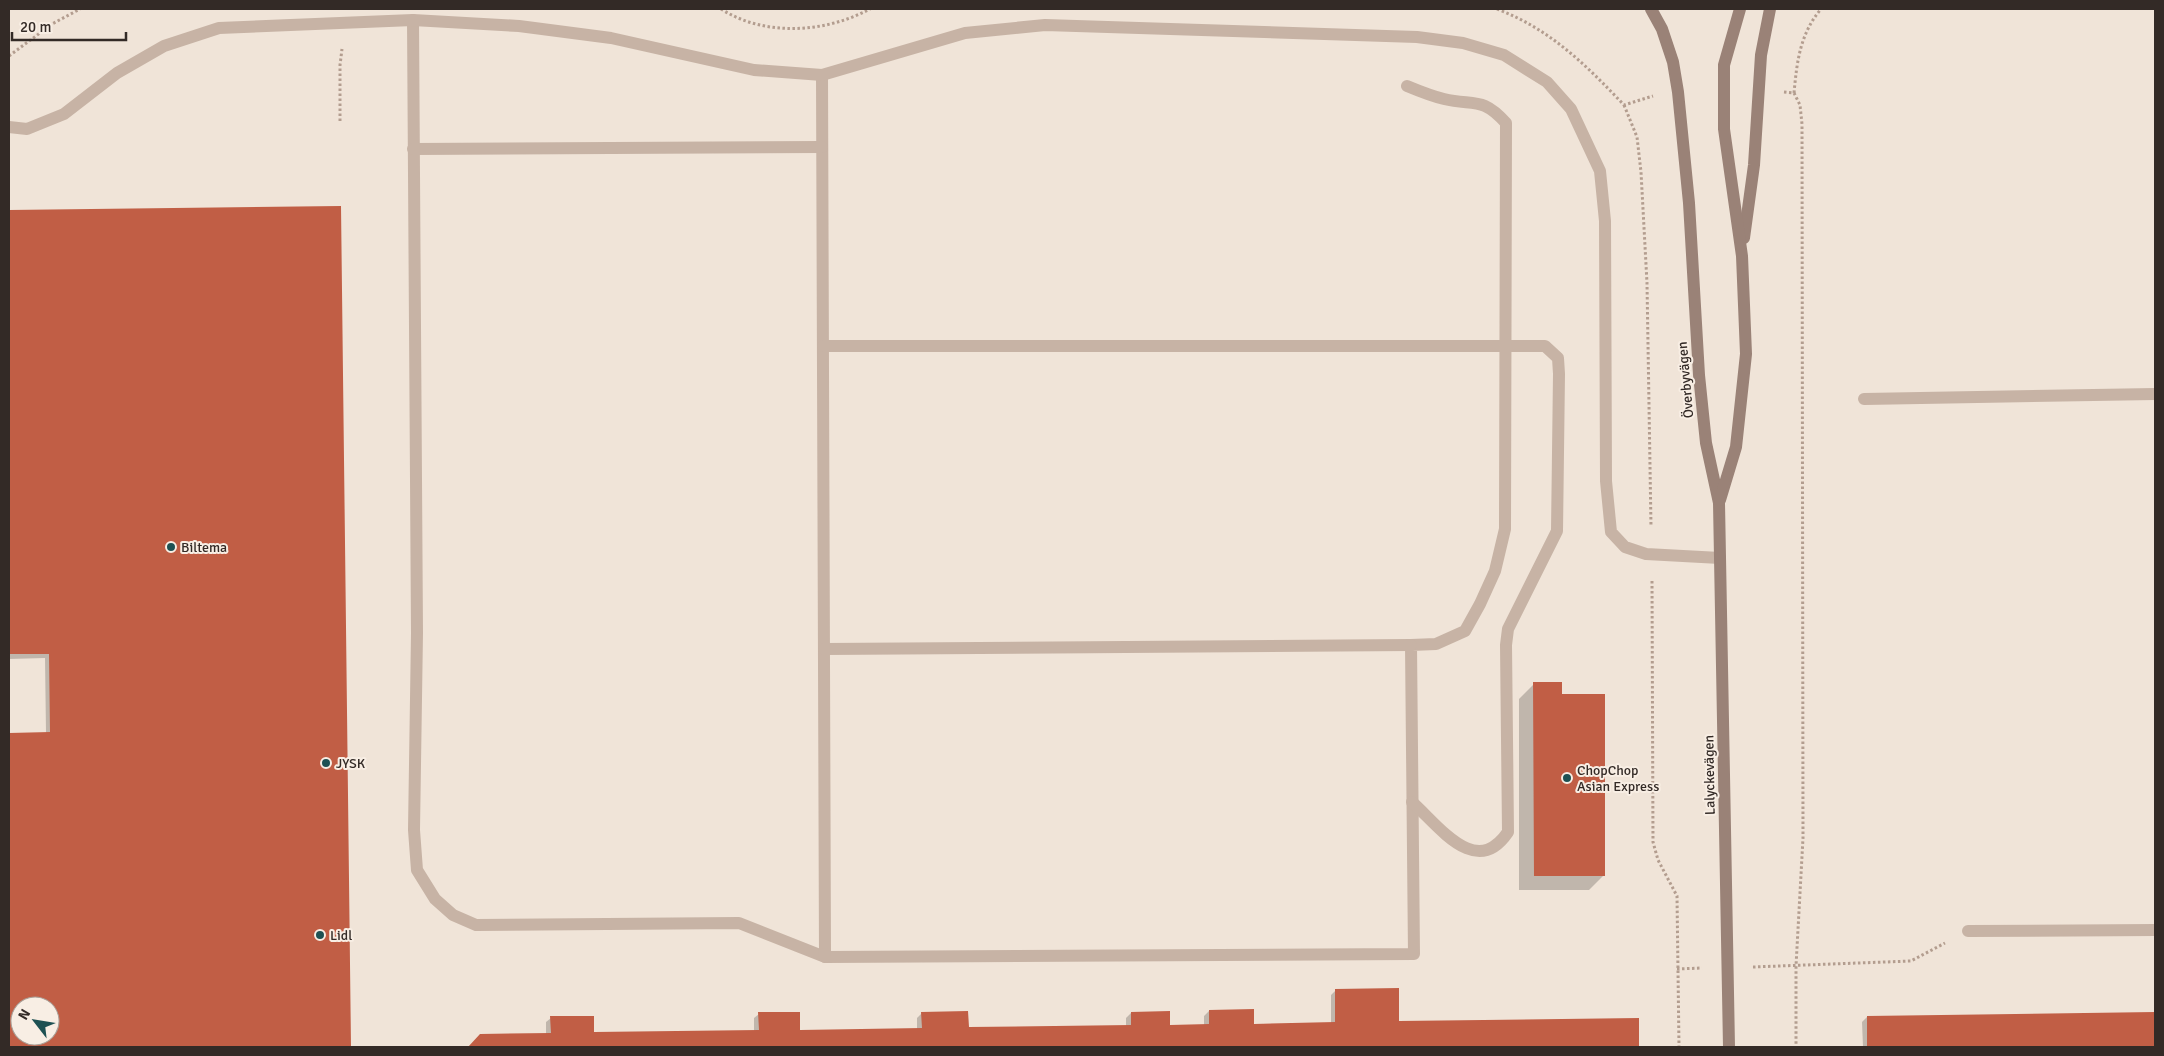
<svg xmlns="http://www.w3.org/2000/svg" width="2164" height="1056" font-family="Signika,sans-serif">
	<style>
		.shadow { fill: #0003; fill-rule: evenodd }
		.building { fill: #c15e45; fill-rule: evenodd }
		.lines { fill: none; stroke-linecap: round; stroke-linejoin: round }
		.path { stroke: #b39d8f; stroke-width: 3; stroke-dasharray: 2.5 2.5; stroke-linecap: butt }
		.lane { stroke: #c7b3a5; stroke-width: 12 }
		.street { stroke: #c7b3a5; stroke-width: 12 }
		.secondary { stroke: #9a8277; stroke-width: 12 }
		.poi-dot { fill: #1e5153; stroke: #f8eee4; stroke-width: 2 }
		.labels { text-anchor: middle; stroke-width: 4; stroke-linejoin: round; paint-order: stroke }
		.street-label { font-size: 14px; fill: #332a26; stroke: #f8eee4 }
		.poi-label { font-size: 14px; fill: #332a26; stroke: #f8eee4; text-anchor: start }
	</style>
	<rect width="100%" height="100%" fill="#f0e4d8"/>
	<g class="shadow">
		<path d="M340,207L349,1047H9V734L46,733L45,658L9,659V211ZM20,1006H50V1036H20Z"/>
		<polygon points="1534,684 1561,695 1604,875 1589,890 1519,890 1519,699"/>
		<polygon points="1336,990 1398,1023 1638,1019 1638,1047 469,1047 480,1035 546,1034 546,1022 551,1018 593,1034 754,1032 754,1018 759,1014 799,1031 917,1029 917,1018 922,1013 968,1029 1126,1026 1126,1018 1131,1013 1169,1026 1204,1025 1204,1016 1209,1011 1253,1025 1331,1024 1331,995"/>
		<polygon points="2155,1013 2155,1047 1863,1047 1862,1022 1867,1017"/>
	</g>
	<g class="building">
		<path d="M341,206L351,1047H9V733L50,732L49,654H9V210ZM20,1006H50V1036H20Z"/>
		<polygon points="1533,682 1562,682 1562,694 1605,694 1605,876 1534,876"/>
		<polygon points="1399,988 1399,1021 1639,1018 1639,1047 468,1047 480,1034 551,1033 550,1016 594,1016 594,1032 759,1030 758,1012 800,1012 800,1030 922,1028 921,1012 968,1011 969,1027 1131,1025 1131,1012 1170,1011 1170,1025 1209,1024 1209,1010 1254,1009 1254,1024 1335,1022 1335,989"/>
		<polygon points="2155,1012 2155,1047 1867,1047 1867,1016"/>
	</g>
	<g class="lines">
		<g class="path">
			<path d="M721,9C765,37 825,33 870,9"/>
			<path d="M1497,9C1550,29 1586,65 1624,105L1653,96"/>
			<polyline points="9,56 52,24 80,9"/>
			<polyline points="1784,92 1794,93 1800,105 1802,124 1803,838 1796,966 1796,1047"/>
			<path d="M1794,93C1797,61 1800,34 1821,9"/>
			<polyline points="1624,105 1637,137 1641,172 1647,283 1651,527"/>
			<polyline points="340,121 340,65 342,49"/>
			<polyline points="1652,581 1653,842 1658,860 1677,896 1679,1047"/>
			<polyline points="1753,967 1911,961 1945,943"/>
			<polyline points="1677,969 1702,968"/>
		</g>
		<g class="lane">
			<path d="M413,20L417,633L414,830L417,870L435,899L453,915L476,925L739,923L825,957L1414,954L1411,645L1436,644L1465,631L1480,604L1495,571L1505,529L1506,123C1482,96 1474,106 1444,99C1431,96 1419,91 1407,86"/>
			<polyline points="822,75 825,957"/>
			<polyline points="413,149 822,147"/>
			<path d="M823,346H1545L1558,358L1559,374L1557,531L1508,629L1506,645L1508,832C1476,879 1440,827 1412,802"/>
			<polyline points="1864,399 2155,394"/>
			<polyline points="824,649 1411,645"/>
			<polyline points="1968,931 2155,930"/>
		</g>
		<polyline class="street" points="9,127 27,129 64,114 117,73 164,46 219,28 413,20 519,26 611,38 754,70 822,75 965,33 1045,25 1417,37 1463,43 1504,55 1547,82 1571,109 1600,171 1605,221 1606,481 1611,532 1625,547 1646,554 1720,558"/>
		<g class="secondary">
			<polyline points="1651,9 1662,29 1673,62 1678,92 1689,203 1699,375 1706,443 1719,503 1729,1047"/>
			<polyline points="1744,238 1754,165 1761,55 1770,9"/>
			<polyline points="1720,500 1736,447 1746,354 1742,256 1724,129 1724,65 1740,9"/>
		</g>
	</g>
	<g class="poi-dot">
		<circle cx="171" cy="547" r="5"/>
		<circle cx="326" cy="763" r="5"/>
		<circle cx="1567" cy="778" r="5"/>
		<circle cx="320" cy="935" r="5"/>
	</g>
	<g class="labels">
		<g class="street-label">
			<text transform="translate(1685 380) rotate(-95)" y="5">Överbyvägen</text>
			<text transform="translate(1709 775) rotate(-91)" y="5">Lalyckevägen</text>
		</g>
		<g class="poi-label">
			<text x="181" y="552">Biltema</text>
			<text x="336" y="768">JYSK</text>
			<text x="1577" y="775">ChopChop<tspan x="1577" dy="16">Asian Express</tspan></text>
			<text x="330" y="940">Lidl</text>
		</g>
	</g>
	<rect width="2164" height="1056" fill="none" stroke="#332a26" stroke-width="20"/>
	<g transform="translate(35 1021) rotate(301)"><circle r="24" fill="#f8eee4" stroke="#a9a098"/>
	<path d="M0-4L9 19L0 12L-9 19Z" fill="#1e5153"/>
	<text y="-8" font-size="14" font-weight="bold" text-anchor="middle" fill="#332a26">N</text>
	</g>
	<path d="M12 32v8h114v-8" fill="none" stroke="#332a26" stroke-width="2.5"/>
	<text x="20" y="32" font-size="15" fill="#332a26" stroke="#f8eee4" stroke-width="4" paint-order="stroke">20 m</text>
</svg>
